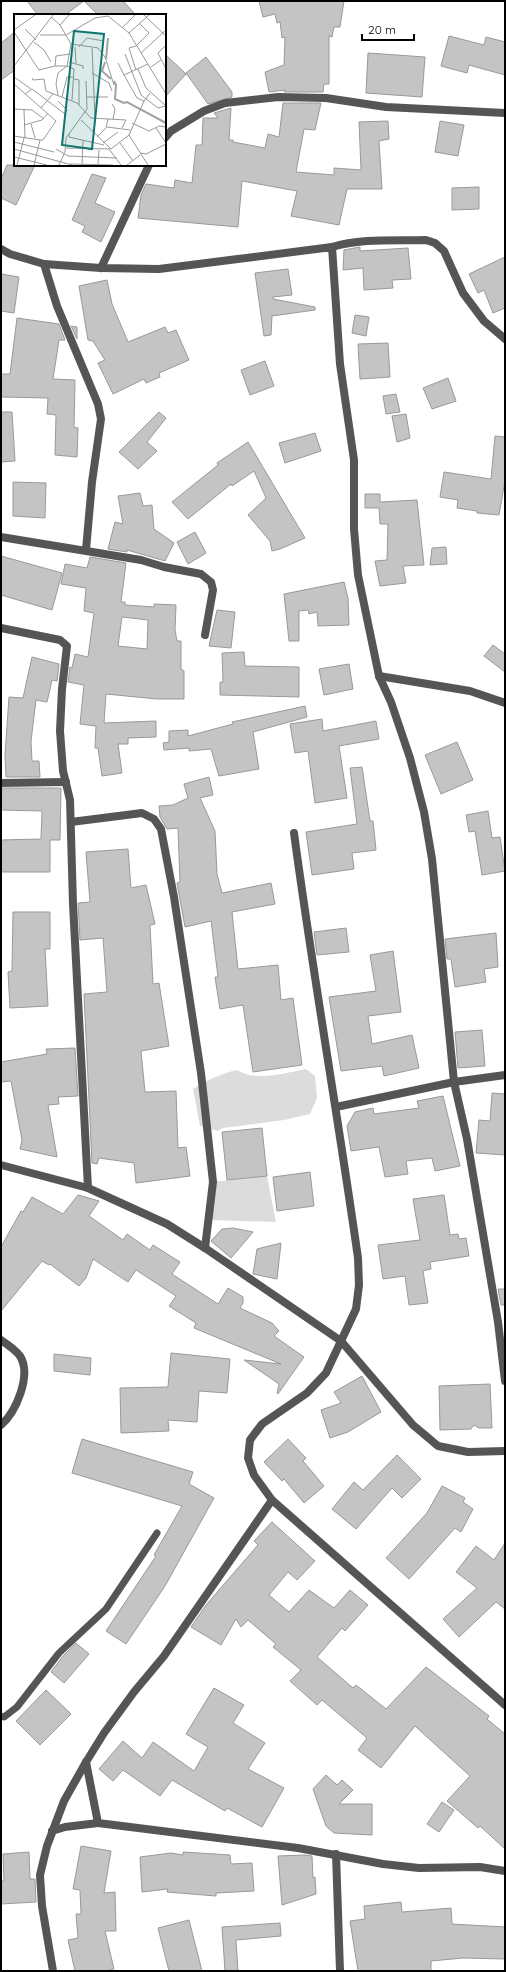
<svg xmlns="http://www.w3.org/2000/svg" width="506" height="1972" font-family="Quicksand,sans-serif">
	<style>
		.green { fill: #dcdcdc }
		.building { fill: #c4c4c4; stroke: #999; fill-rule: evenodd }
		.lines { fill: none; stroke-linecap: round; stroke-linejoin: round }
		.service { stroke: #555; stroke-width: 7 }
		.minor { stroke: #555; stroke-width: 8 }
		.inset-river { fill: none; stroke: #a3a3a3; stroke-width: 2 }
		.inset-road { fill: none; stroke: #999; stroke-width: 1 }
		.view { fill: #0f766e; fill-opacity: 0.15; stroke: #0f766e; stroke-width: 2 }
		.inset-edge { fill: none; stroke: #000; stroke-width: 2 }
	</style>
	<rect width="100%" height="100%" fill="#fff"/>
	<g class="green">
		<path d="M306,1069L315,1076L317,1098L310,1114L284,1120L223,1128L218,1131L200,1126L193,1089C207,1080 220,1074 237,1070C256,1082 285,1073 306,1069Z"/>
		<polygon points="267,1176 276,1222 208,1220 213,1182"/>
	</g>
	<g class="building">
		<polygon points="27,1 84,1 65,15 38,15"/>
		<polygon points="84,1 123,1 136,15 98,15"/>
		<polygon points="259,1 344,1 340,27 334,27 332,37 329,36 329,84 324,84 323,92 284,92 285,90 269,92 265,72 284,65 285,37 282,38 280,22 277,23 275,14 263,17"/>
		<polygon points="15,32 15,70 1,80 1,43"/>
		<polygon points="449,36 484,45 486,37 505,42 505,75 469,65 467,73 441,66"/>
		<polygon points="368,53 425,57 422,97 366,93"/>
		<polygon points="165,54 186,74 165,97"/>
		<polygon points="206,57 232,92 232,97 208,104 186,73"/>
		<polygon points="283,103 321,103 315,130 304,129 296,172 334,175 334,168 361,170 359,122 388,121 389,139 379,141 382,189 347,189 339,225 291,216 297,191 242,181 238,227 138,218 141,195 146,184 174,188 175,180 192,183 196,145 202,145 203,118 218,118 214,113 231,108 229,140 233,140 233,142 265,148 268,134 279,137"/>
		<polygon points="440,121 464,125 458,156 435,152"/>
		<polygon points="7,165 35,165 16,205 1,198 1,179"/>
		<polygon points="92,174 106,178 95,203 115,212 101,242 82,232 85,226 72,220"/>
		<polygon points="479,187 479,209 452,210 452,188"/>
		<polygon points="360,247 360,251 408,248 411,279 392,280 393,288 364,290 363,268 343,270 344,250"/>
		<polygon points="505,257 505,308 493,313 484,290 478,293 469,274"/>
		<polygon points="288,269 292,295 273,297 273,299 315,307 315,310 272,316 271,335 264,336 255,273"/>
		<polygon points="1,274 19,277 14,313 1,311"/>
		<polygon points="107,280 112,304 128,342 165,327 168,333 176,330 189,360 159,373 160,377 146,383 144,379 113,394 98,363 105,360 93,341 88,340 79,286"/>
		<polygon points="355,315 369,317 366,336 352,333"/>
		<polygon points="17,318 59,324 65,340 59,340 53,379 75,380 74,427 78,428 77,457 55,455 56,415 47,414 48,398 1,397 1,374 10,374"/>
		<polygon points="71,326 77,327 77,339"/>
		<polygon points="388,343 390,377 360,379 358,344"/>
		<polygon points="265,361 274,386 250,395 241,370"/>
		<polygon points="448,378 456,401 432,409 423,388"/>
		<polygon points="396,394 400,412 386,414 383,396"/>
		<polygon points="1,412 12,412 15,461 1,462"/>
		<polygon points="159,412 166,418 147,442 157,451 138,469 119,452"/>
		<polygon points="406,414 410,438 397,442 392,416"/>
		<polygon points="315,433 321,451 285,463 279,443"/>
		<polygon points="495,436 505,437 505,481 499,515 477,513 477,511 457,508 458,500 440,497 444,472 491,479"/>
		<polygon points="248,442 305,538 280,549 272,551 270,541 248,515 266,498 254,471 232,486 231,484 188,519 172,502 218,465 217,463"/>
		<polygon points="13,482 46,483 45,518 13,516"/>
		<polygon points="140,493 143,506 152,505 154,529 174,543 165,561 127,550 127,552 108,549 115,522 123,524 118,496"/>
		<polygon points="365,494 380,494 380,502 417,500 424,565 403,566 406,583 380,586 375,561 387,560 388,524 380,524 379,508 365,508"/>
		<polygon points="195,532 206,553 188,564 177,542"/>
		<polygon points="446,547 447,564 430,565 432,548"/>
		<polygon points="1,556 62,573 52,610 1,595"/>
		<path d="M90,557L126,563L121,602H125V605L154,607V604L176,605L175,630L177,641H181V669L184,671V699H157L106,694L104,723L156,721V737L128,738V744H118L122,773L102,776L98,748H95L96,726L80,724L84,685L68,682L70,667L72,668L75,654L88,657L94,613L84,611L86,588L61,584L65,564L87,568ZM122,617L148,620L147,649L118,646Z"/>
		<polygon points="344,582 348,598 349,625 318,626 317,612 309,614 308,610 299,611 299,641 289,641 284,594"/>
		<polygon points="217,610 235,612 231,648 209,646"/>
		<polygon points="493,645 505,654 505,672 484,656"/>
		<polygon points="244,652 245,666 299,667 299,697 220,695 220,682 223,682 222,653"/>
		<polygon points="32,657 59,664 57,681 52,680 47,702 36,700 31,741 32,761 39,761 40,777 6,777 5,755 9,697 23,698"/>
		<polygon points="349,664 353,689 324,695 319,669"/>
		<polygon points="305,706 307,717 253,732 259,769 219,776 211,749 189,751 189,748 164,750 163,743 169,742 169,731 188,730 188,736 233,724 232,722"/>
		<polygon points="322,719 323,731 376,721 379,739 339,746 347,798 315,803 308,751 295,753 290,724"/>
		<polygon points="457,742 473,780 441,794 425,755"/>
		<polygon points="362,767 370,821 373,821 376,850 352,853 354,869 312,875 306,832 357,824 350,768"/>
		<polygon points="209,777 213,795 200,798 215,831 217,874 222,893 271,883 275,904 232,912 238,969 278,965 281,1000 293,998 302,1065 253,1072 243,1005 220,1009 215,977 218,977 211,921 185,927 177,883 180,882 178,828 167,829 160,817 159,806 173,805 188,798 184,784"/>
		<polygon points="1,788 61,788 60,840 50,840 50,872 1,872 1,840 41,839 42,811 1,810"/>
		<polygon points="488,811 492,838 500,837 505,871 482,875 475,831 469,832 466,815"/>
		<polygon points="128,849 131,888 146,885 155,924 150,925 153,984 159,983 169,1046 141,1051 145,1092 176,1091 178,1148 186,1147 190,1176 136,1183 134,1163 99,1158 97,1164 92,1163 84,994 107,992 103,938 80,940 78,903 90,902 86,852"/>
		<polygon points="13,912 50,912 50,949 45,949 48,1006 10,1008 8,972 12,971"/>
		<polygon points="346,928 349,952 317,955 314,932"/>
		<polygon points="496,933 498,967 484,969 486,982 455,987 451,959 447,959 445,939"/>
		<polygon points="393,951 401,1012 368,1016 372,1044 412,1035 419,1068 384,1076 382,1066 341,1071 329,997 376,991 370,955"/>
		<polygon points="482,1030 485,1066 458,1068 455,1032"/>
		<polygon points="75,1048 78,1096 58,1097 59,1104 48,1105 57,1157 20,1149 22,1140 11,1081 1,1082 1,1062 47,1054 46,1049"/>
		<polygon points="492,1093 505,1094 505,1155 476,1153 479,1120 490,1121"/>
		<polygon points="443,1096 460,1166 435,1171 432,1158 406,1161 408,1174 385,1177 379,1147 351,1151 347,1126 355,1112 373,1108 374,1114 419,1108 417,1101"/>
		<polygon points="262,1128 267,1176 227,1180 222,1132"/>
		<polygon points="310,1172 314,1206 277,1211 273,1177"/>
		<polygon points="78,1195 99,1201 89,1216 123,1240 127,1234 150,1250 153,1245 180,1262 172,1274 218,1304 228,1288 243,1297 243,1303 240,1308 272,1323 279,1331 274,1336 304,1357 278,1394 277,1393 279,1384 244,1360 281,1364 194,1328 196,1323 169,1306 176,1296 136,1270 128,1282 93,1259 86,1278 79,1286 50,1264 49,1265 42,1261 1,1311 1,1247 21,1211 23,1212 32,1197 63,1214"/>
		<polygon points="444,1195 450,1235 458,1234 459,1239 466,1238 469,1256 430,1262 431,1269 423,1271 428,1303 409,1305 405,1276 383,1279 378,1245 420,1240 413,1199"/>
		<polygon points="233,1228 253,1232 231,1258 211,1241 222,1229"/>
		<polygon points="281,1243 277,1279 253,1274 257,1249"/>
		<polygon points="498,1289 505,1289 505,1305 501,1305"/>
		<polygon points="171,1353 230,1359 227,1393 199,1391 197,1422 168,1420 169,1431 121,1433 120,1388 168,1387"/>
		<polygon points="54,1354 91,1358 90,1375 54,1371"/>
		<polygon points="362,1376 381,1412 348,1432 330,1438 321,1410 341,1403 334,1392"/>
		<polygon points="490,1384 492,1428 479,1428 474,1425 471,1429 440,1430 439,1386"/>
		<polygon points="82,1439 193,1472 189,1484 214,1498 165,1586 126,1644 106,1631 156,1556 154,1555 182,1506 72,1473"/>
		<polygon points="288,1439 306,1458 303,1461 324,1486 304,1503 284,1479 282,1481 264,1462"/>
		<polygon points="397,1455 421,1479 402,1498 392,1488 356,1529 332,1509 354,1482 363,1490"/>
		<polygon points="442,1486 465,1498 463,1502 473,1509 461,1532 455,1528 409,1579 386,1558 427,1513"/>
		<polygon points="272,1522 315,1561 297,1580 288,1572 269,1595 289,1612 309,1590 334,1608 350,1590 368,1605 345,1631 342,1628 317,1657 353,1688 356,1685 386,1709 426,1667 489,1716 487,1719 505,1734 505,1849 480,1826 478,1828 447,1801 470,1776 415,1726 381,1768 358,1750 367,1738 322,1700 317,1705 290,1681 301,1670 273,1647 276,1644 248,1620 241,1627 236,1619 221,1645 191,1627 206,1605 258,1545 254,1541"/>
		<polygon points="505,1543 505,1609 496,1602 459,1637 443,1619 477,1588 456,1572 476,1546 494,1560"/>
		<polygon points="76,1643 89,1654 64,1683 51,1672 63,1656"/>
		<polygon points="214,1688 244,1705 233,1723 265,1743 248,1769 284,1788 262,1827 227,1808 225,1811 172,1780 160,1796 123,1770 113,1781 99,1769 123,1741 142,1758 153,1742 194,1771 208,1747 186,1734"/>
		<polygon points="46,1690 71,1714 40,1745 16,1721"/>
		<polygon points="326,1775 337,1785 342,1780 353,1790 339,1804 372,1804 372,1835 334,1833 326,1826 313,1789"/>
		<polygon points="442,1802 454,1810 439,1832 427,1824"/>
		<polygon points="81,1846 111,1851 104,1893 115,1892 116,1931 105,1931 114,1969 106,1971 75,1971 68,1940 78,1938 76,1914 81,1914 80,1890 73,1889"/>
		<polygon points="29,1852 30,1879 35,1879 36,1902 1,1904 1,1881 4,1881 3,1854"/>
		<polygon points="183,1852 230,1855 231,1864 252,1863 254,1891 216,1893 216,1896 167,1892 168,1889 142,1892 140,1857 171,1853 183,1855"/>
		<polygon points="305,1855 312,1856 313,1878 315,1877 316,1894 282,1905 278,1856"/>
		<polygon points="401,1902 402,1912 451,1908 452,1924 505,1927 505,1959 463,1958 431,1961 431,1971 358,1971 350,1921 365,1919 364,1906"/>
		<polygon points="189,1920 202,1971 169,1971 158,1928"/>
		<polygon points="280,1923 281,1936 236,1940 238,1971 225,1971 222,1927"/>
	</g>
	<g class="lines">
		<polyline class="service" points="1,1716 4,1717 17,1707 59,1653 106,1609 157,1533"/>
		<g class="minor">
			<polyline points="165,138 171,131 204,111 225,103 278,97 326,98 386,107 505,113"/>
			<path d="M332,247C362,238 395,241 426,240L435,243L444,251L463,293L484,321L505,339"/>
			<polyline points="1,249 10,254 44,264 101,268 159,269 332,247 340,364 354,460 354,529 358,575 379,676 391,702 410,758 424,812 432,859 454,1082 467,1139 498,1322 505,1381"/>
			<polyline points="44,264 57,306 98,404 101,419 92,482 86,550"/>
			<polyline points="101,268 149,165"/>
			<polyline points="1,537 141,560 164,567 201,574 211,582 213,590 205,635"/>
			<polyline points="1,628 60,640 67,646 62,689 60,731 63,771 70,800 73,904 88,1188"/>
			<polyline points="379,676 470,691 505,703"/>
			<polyline points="1,783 66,782"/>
			<polyline points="71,822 142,813 154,819 161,829 174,897 201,1073 213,1182 205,1248"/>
			<path d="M294,833C313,975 338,1116 358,1258L359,1285L356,1309L326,1373L307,1393L262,1424L250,1440L248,1458L254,1475L272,1500L505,1705"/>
			<polyline points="336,1107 454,1082 505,1075"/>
			<polyline points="1,1165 88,1188 167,1224 205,1248 341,1341 413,1425 438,1446 468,1452 505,1451"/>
			<path d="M1,1340C7,1344 16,1350 20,1356C32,1375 16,1412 1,1425"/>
			<polyline points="86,1762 98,1823 298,1848 383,1864 419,1868 480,1867 505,1871"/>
			<polyline points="52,1831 65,1827 98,1823"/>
			<polyline points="336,1854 340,1971"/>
			<polyline points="53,1971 42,1906 40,1875 47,1846 64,1801 86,1762 104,1733 134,1692 164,1656 272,1500"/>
		</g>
	</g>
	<g transform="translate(14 14)">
		<rect width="152" height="152" fill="#fff"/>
		<path class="inset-river" d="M92,45L94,24M91,48L88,57L97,65M100,67L102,71L101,85L110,89L113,88L152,109"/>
		<path class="inset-road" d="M130,1L152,22M37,3L46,11L57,30L78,33L81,104M46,11L55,1M109,13L121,1M11,15L22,26M0,16L21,1M0,18L25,56L41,52L42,42L56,40M115,19L135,1M26,21H52L81,4L94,2L115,19L152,80M20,28L30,36L37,48M57,30L53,52L60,55L58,86M152,31L144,39L152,55M61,33L62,49M65,33L73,24L90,27M79,33L84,34L91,43L100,71M127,39L152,16M111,40L127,81L144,94L151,92M55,48L69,52V55M104,49L110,61L134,50M0,52L39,1M41,52H53L44,59L42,70L44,81M137,53L147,46M124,55L132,74L151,91M122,56L115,34L122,32L135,19L126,10M78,59L95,69L98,77M110,61L123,84L130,87L136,79M0,63L17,75M18,64L19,66L30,65L32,77L63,89L77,104L112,106L108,114M60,65L65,66V91M0,70L42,107L29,126H26L20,151M11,80L18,75L51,100L53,96L44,87M48,83L53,63H59M73,83H94M98,90L101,95L99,105M27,94L39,80M0,95L18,96L30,105M10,96L11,124M67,106L97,135L115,121L134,151M118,109L135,117L145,112L152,113M17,110L21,124M10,111L28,106L34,99M93,113L116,116M142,114L152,129M55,120V123L90,131M115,121L130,87M0,122L26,126M83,123L92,114L94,105M0,128L40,138M89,129L104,118M106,129L119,147M52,134L96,135M0,135L58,151M42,135L54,142L103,144M95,135L107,151M126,139L132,140L152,130M0,143L33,151M56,150L99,151M84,150L85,136M3,151L10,124M45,151L51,138L52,124L73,95L72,67M68,151L69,127M113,151L126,141"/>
		<path class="view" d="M60,17L90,20L78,135L48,131Z"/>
		<rect width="152" height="152" class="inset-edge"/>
	</g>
	<rect width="506" height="1972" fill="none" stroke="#000000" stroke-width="4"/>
	<path d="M362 34v6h52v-6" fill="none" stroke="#000000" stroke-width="2"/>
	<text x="368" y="34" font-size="12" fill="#000000" stroke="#ffffff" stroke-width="3" paint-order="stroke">20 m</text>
</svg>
